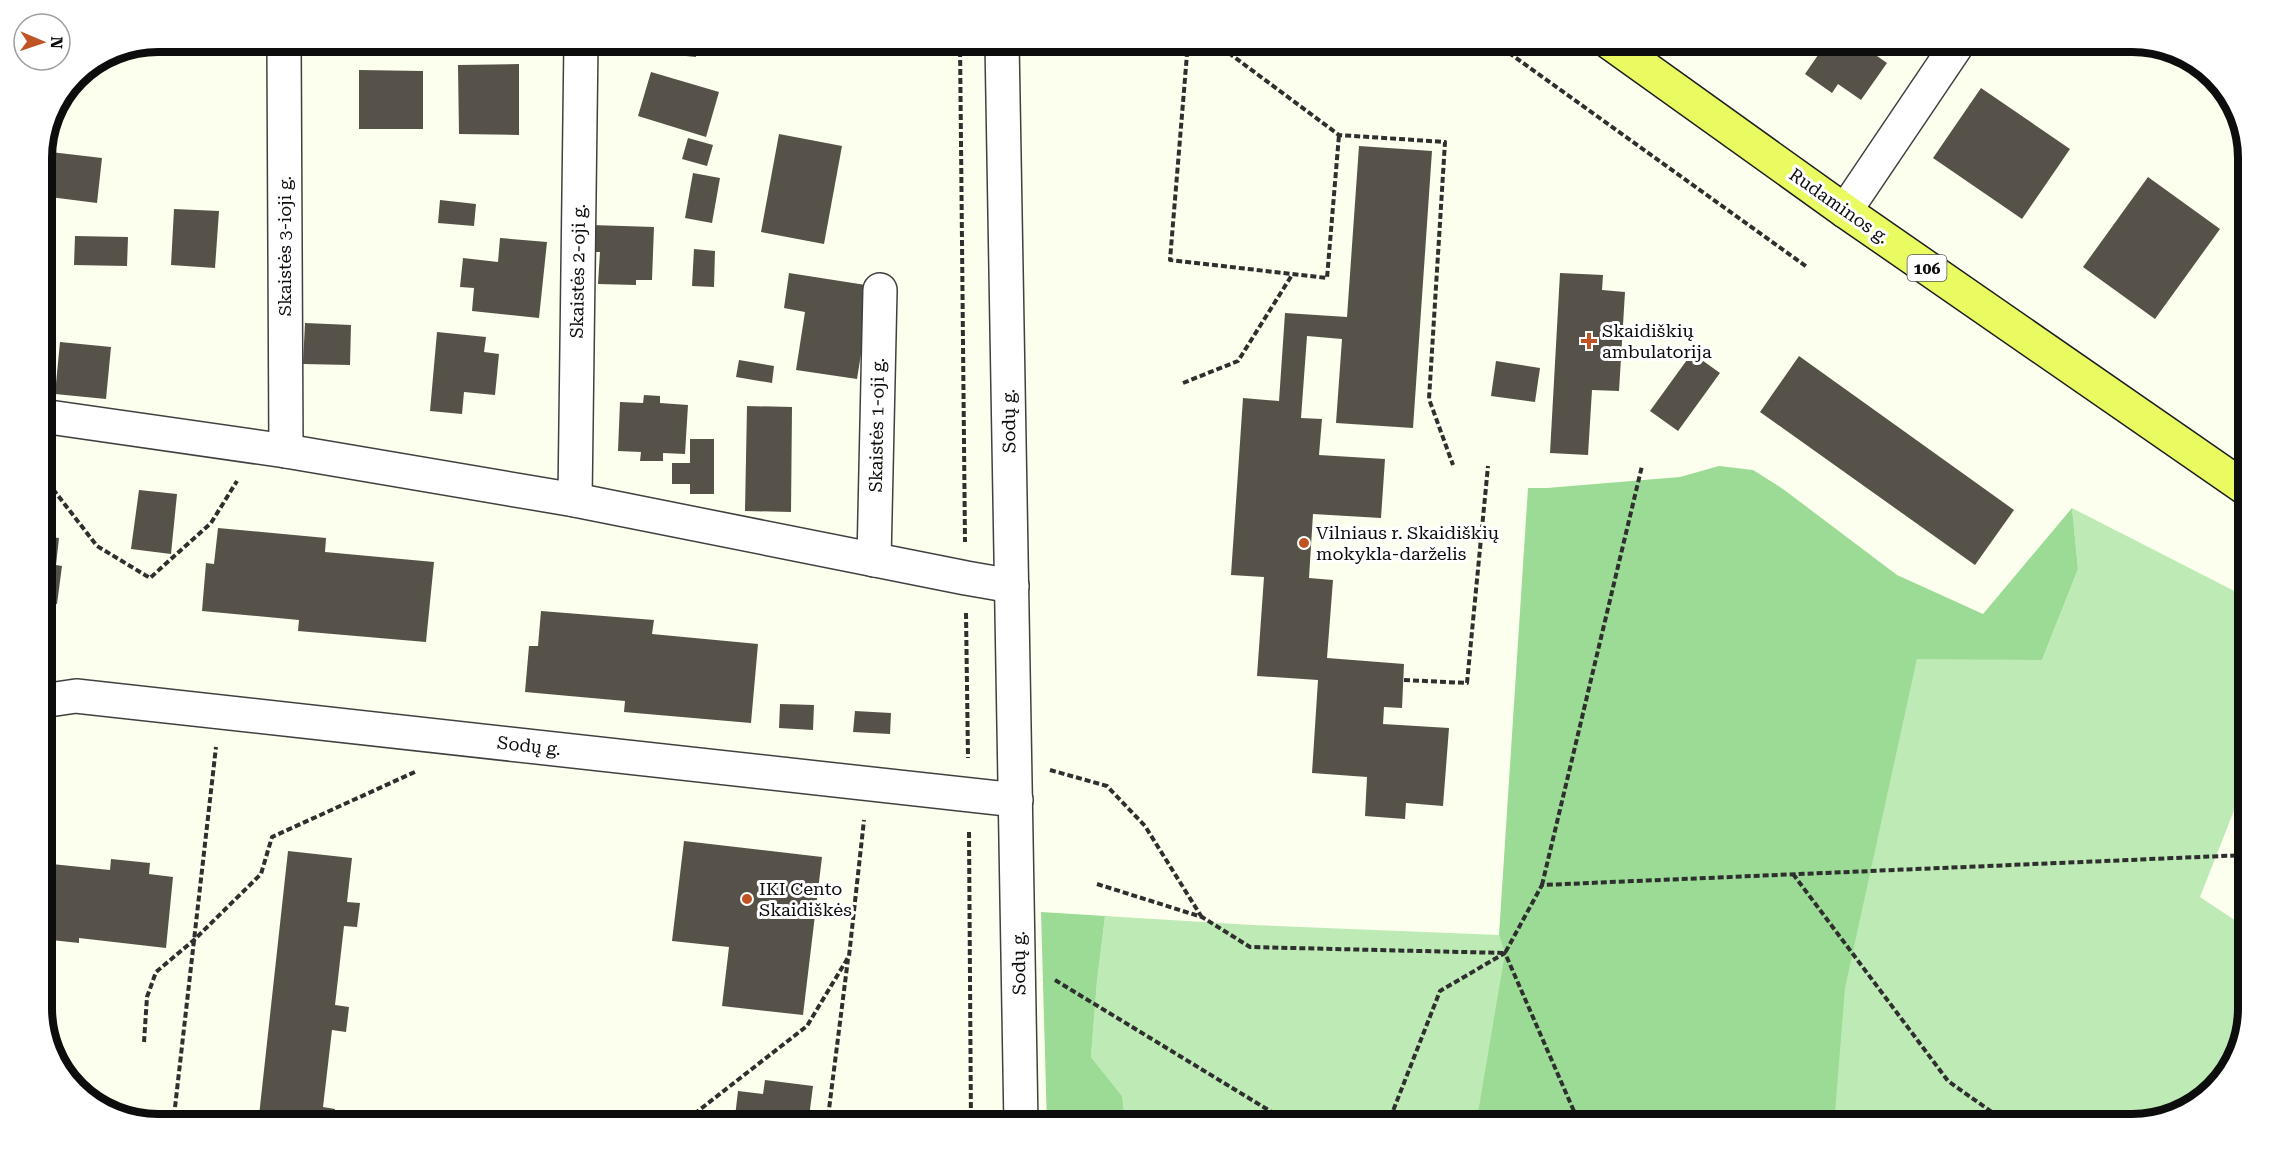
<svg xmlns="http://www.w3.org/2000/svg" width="2290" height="1167" font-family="'Roboto Serif',serif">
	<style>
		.green { fill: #beeab6 }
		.forest { fill: #9bdb95 }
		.building { fill: #565249 }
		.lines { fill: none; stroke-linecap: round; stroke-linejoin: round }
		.street-casing { stroke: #404040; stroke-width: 36 }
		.primary-casing { stroke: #1e1e1e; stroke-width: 36 }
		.path { stroke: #2f2f2f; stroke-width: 4; stroke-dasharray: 6 3; stroke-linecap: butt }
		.street { stroke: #fff; stroke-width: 33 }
		.primary { stroke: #e9fb61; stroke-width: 33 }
		.poi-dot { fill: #bf5323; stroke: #fff; stroke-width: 2 }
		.labels { text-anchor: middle; stroke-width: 6; stroke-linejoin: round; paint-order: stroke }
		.shield { fill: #fff; stroke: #565656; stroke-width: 1.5 }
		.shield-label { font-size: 16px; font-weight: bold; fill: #0d0d0d }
		.street-label { font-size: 18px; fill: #0d0d0d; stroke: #fff }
		.poi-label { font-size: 18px; fill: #0d0d0d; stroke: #fff; text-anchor: start }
		.rim { fill: none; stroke: #0d0d0d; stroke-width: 8 }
	</style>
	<rect width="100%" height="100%" fill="#fcffed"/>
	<polygon class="green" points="2072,508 2248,598 2248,775 2200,897 2248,929 2248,1008 2236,1060 2196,1106 2132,1125 1126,1125 1122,1096 1091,1057 1097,981 1105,916 1252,925 1499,935 1505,952 1856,936 1917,658 2042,660 2078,569"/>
	<g class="forest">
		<polygon points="1719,466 1753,470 1783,489 1897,575 1983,614 2072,508 2078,569 2042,660 1917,659 1845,988 1834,1125 1476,1125 1505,953 1499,935 1528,488 1547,488 1680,477"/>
		<polygon points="1041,912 1105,916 1097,981 1091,1057 1122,1096 1126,1125 1047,1125"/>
	</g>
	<g class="building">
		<polygon points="616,42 697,42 696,57 615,49"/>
		<polygon points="1827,42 1857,42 1887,63 1861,100 1838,84 1832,93 1805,74"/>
		<polygon points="519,64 519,135 459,134 458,65"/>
		<polygon points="359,70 423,71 423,129 359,129"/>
		<polygon points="651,72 719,92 706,137 638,116"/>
		<polygon points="1981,88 2070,149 2022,219 1933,158"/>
		<polygon points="779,134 842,146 824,244 761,232"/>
		<polygon points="688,138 713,145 707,166 682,159"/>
		<polygon points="1359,146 1432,151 1413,428 1336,423 1342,339 1307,336 1301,418 1322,419 1319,455 1385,459 1381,518 1313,514 1309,578 1333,580 1327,658 1404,664 1402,708 1384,707 1383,724 1449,728 1443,806 1406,803 1405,819 1365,816 1367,777 1312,773 1318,680 1257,676 1264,577 1231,575 1243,398 1279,401 1285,313 1347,317"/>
		<polygon points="42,151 102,158 97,203 42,196"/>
		<polygon points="693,173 720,178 712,223 685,218"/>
		<polygon points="2148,177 2220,229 2155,319 2083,267"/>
		<polygon points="440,200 476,204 474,226 438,223"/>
		<polygon points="174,209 219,211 215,268 171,265"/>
		<polygon points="591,225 654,227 652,280 636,280 636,285 598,284 600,252 590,252"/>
		<polygon points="75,236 128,237 127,266 74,265"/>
		<polygon points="500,238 547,242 539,318 472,311 474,288 460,287 463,258 498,262"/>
		<polygon points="694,249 715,251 714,287 692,286"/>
		<polygon points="789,273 872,286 857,379 796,370 805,312 784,308"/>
		<polygon points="1560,273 1603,275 1602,290 1625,292 1619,391 1592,390 1588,455 1550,453"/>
		<polygon points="305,323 351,325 350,365 303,364"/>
		<polygon points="437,332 486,337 484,352 499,354 495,395 464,392 462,414 430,411"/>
		<polygon points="60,342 111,347 106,399 55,394"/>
		<polygon points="1692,353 1720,373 1678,431 1650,411"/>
		<polygon points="1799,356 2014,510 1975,565 1760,412"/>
		<polygon points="739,360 774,366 772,383 736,377"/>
		<polygon points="1496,361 1540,368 1535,402 1491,396"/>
		<polygon points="644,395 660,396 660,403 688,405 685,454 663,453 663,461 640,461 641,452 618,451 620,402 643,403"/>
		<polygon points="747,406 792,407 791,512 745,511"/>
		<polygon points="690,439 714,439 714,494 690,494 690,484 672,484 672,463 690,463"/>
		<polygon points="139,490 177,494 171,554 131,549"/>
		<polygon points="218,528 326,538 325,552 434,562 426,642 298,631 299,620 202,611 206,563 214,564"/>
		<polygon points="42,536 59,538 56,565 62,566 57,604 42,602"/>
		<polygon points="541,611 654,620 652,634 758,644 751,723 624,712 625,701 525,692 529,646 538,646"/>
		<polygon points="780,704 814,705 813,730 779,728"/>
		<polygon points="855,711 891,713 890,734 853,732"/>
		<polygon points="684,841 822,857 803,1015 722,1006 729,947 672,941"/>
		<polygon points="288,851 352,858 347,902 360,903 357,927 344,926 335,1005 349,1007 346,1032 332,1030 323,1107 335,1109 334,1125 258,1125"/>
		<polygon points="111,859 150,863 149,874 173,877 166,948 79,938 79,943 42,939 42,863 110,870"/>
		<polygon points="765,1080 813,1086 808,1125 734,1125 738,1091 763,1094"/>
	</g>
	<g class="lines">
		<g class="street-casing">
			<g id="street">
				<polyline points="284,42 286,451"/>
				<polyline points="1002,42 1021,1125"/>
				<polyline points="1845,211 1959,42"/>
				<polyline points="42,416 286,451 575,500 966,578 1012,586"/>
				<polyline points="575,500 581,42"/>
				<polyline points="874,560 880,290"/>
				<polyline points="42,701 76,696 1016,800"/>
			</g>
		</g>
		<g class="primary-casing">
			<polyline id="primary" points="1609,42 1845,211 2248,490"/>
		</g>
		<g class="path">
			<polyline points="960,42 965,542"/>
			<polyline points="1188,42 1170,260 1327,278 1339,135"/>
			<polyline points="1214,42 1339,135 1445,142 1429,399 1453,465"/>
			<polyline points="1494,42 1807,267"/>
			<polyline points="1183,383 1238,361 1292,275"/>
			<polyline points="42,475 97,546 150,578 211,523 237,481"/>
			<polyline points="966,613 968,758"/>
			<polyline points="1404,680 1467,683 1488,466"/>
			<polyline points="1050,770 1107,786 1145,826 1201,916"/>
			<polyline points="969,832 971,1125"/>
			<polyline points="1793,874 1948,1081 2010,1125"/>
			<polyline points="1097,884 1202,917 1250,947 1505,953 1542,885 2246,855"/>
			<polyline points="1542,885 1642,466"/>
			<polyline points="1055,980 1293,1125"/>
			<polyline points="144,1042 147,997 156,972 194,940 261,874 272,837 417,771"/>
			<polyline points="173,1125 216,747"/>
			<polyline points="680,1125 807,1026 849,956 864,820"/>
			<polyline points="696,1125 703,1108"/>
			<polyline points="827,1125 848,959"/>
			<polyline points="1384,1125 1391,1116 1440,991 1505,953 1580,1125"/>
		</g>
		<use href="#street" class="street"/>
		<use href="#primary" class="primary"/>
	</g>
	<g class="poi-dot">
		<path d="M1586 332h6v6h6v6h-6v6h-6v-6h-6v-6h6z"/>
		<circle cx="1304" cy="543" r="6"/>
		<circle cx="747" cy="899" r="6"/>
	</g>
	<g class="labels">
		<rect class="shield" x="1907.5" y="255" width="39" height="26" rx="4.5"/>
		<g class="shield-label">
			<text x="1927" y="274">106</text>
		</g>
		<g class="street-label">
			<text transform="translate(1839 206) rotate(35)" y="6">Rudaminos g.</text>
			<text transform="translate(285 246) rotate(-90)" y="6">Skaistės 3-ioji g.</text>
			<text transform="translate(578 271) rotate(-89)" y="6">Skaistės 2-oji g.</text>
			<text transform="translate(1009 421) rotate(-91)" y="6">Sodų g.</text>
			<text transform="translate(877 425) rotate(-89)" y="6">Skaistės 1-oji g.</text>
			<text transform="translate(529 746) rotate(6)" y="6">Sodų g.</text>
			<text transform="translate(1019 963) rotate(-91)" y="6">Sodų g.</text>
		</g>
		<g class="poi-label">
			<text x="1602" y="337">Skaidiškių<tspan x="1602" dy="21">ambulatorija</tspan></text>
			<text x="1316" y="539">Vilniaus r. Skaidiškių<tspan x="1316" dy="21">mokykla-darželis</tspan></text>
			<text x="759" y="895">IKI Cento<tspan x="759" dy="21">Skaidiškės</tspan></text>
		</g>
	</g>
	<path d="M0 0H2290V1167H0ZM158 52H2132A106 106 0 0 1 2238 158V1008A106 106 0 0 1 2132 1114H158A106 106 0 0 1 52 1008V158A106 106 0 0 1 158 52Z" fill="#fff" fill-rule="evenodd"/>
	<path class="rim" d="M158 52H2132A106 106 0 0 1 2238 158V1008A106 106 0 0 1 2132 1114H158A106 106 0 0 1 52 1008V158A106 106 0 0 1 158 52Z"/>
	<g transform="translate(42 42) rotate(92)"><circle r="28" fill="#ffffff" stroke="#9e9e9e" stroke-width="1.5"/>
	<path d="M0-4.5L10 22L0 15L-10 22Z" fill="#bf5323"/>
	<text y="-9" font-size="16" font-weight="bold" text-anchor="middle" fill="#0d0d0d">N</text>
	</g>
</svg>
